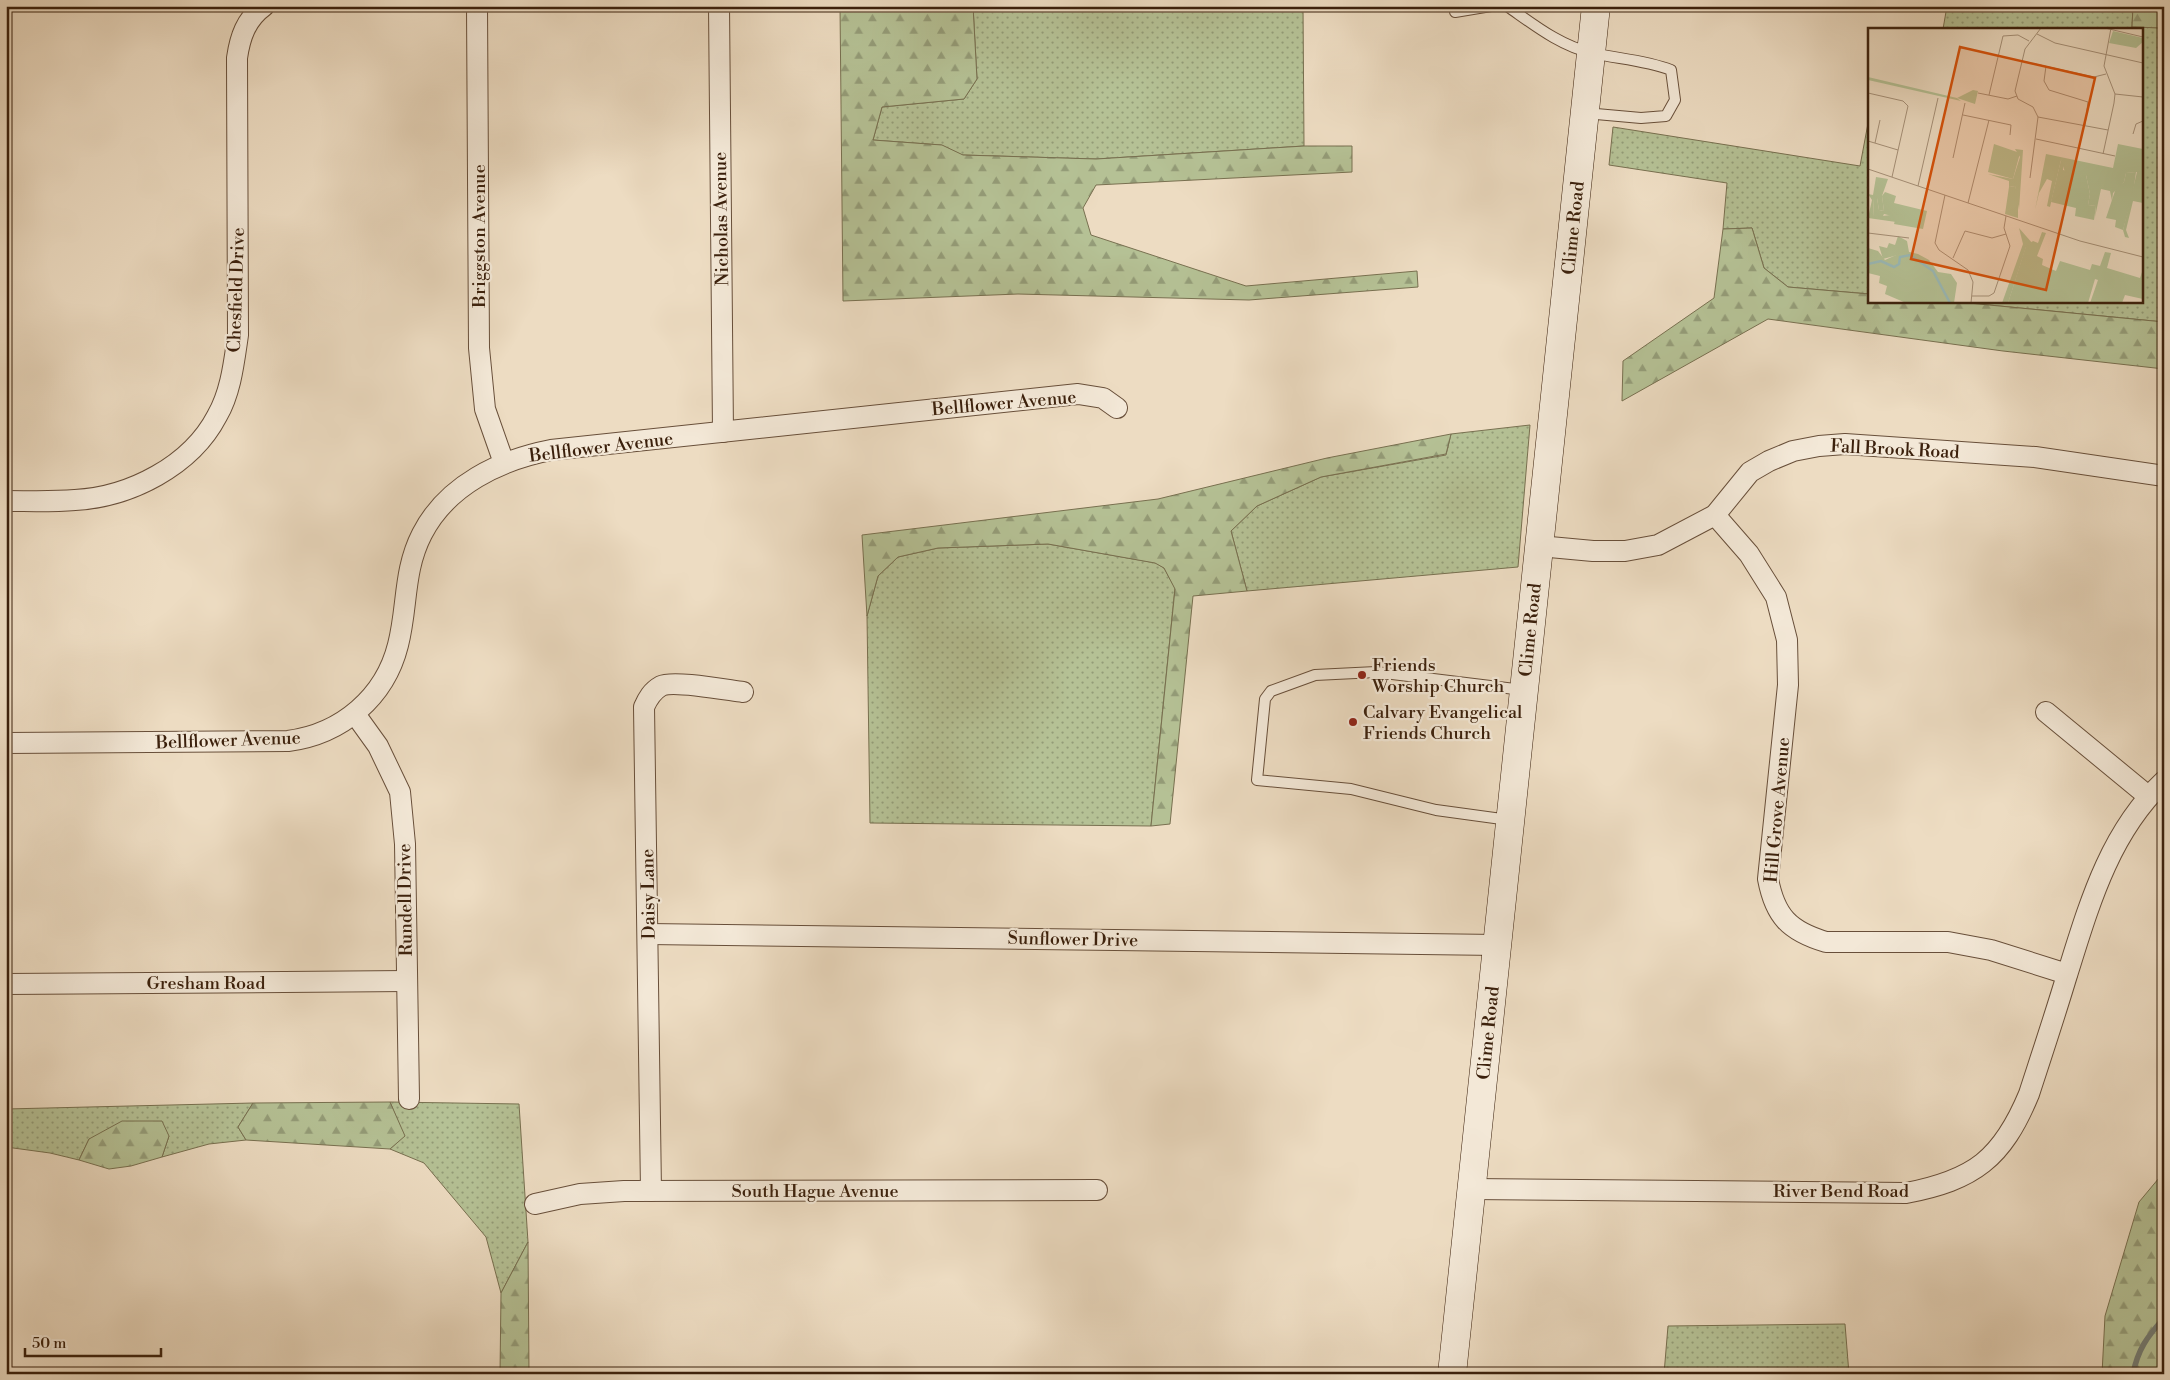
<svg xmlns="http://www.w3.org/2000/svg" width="2170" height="1380" font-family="'Libre Bodoni',serif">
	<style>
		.grass { fill: url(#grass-dots); stroke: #787050 }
		.forest { fill: url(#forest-firs); stroke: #787050 }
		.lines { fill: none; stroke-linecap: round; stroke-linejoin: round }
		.stream { stroke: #747c73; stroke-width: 5.5 }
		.lane-casing { stroke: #684f3a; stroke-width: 12 }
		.street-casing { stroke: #684f3a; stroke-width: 22 }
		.secondary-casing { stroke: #3b200c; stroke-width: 29 }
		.lane { stroke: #f3e8d7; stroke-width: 10 }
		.street { stroke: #f3e8d7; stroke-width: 20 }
		.secondary { stroke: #f3e8d7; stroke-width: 28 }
		.poi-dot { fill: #8f2418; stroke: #f3e8d7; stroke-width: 2 }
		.labels { text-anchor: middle; stroke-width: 4.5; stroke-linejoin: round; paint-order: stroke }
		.street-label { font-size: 18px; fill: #3b200c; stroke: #f3e8d7 }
		.poi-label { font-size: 18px; fill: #3b200c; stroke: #f3e8d7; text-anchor: start }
		.inset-river { fill: none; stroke: #9abab8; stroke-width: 2.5 }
		.inset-road { fill: none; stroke: #a69179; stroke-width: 1 }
		.view { fill: #d7530c; fill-opacity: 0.15; stroke: #d7530c; stroke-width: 2.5 }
		.inset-edge { fill: none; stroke: #3b200c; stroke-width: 2.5 }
	</style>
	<defs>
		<pattern id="grass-dots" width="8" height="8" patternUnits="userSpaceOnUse" patternTransform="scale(1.25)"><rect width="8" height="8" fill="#b5c195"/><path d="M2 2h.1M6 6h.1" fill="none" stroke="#949c78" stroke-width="1.8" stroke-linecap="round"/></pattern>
		<pattern id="forest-firs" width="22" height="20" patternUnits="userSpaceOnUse" patternTransform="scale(1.25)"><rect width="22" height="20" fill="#b5c195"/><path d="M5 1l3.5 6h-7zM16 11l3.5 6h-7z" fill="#949c78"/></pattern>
	</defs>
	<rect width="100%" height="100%" fill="#eddcc2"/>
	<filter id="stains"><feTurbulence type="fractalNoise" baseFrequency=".004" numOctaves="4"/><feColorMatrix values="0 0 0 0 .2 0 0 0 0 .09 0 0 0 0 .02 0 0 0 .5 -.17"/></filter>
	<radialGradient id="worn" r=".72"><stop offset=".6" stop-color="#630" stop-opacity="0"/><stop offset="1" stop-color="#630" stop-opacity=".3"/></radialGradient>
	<g class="grass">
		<polygon points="973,6 1303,6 1304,146 1096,159 962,155 941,145 873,140 882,107 964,99 977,79"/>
		<polygon points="1947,6 2133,6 2132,27 2164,28 2164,322 1948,301 2141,301 2141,29 1943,29"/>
		<polygon points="1869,118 1869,294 1788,287 1764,268 1752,228 1723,229 1727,183 1609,165 1613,127 1860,166"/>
		<polygon points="1530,425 1518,567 1247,591 1231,531 1257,506 1321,477 1446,455 1451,434"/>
		<polygon points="1048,544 1156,563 1164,568 1175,588 1151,826 870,823 867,616 878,576 898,557 938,548"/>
		<polygon points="390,1102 519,1104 528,1242 501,1293 486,1237 424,1163 390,1149 404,1136"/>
		<polygon points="253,1103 238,1127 246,1140 209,1144 162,1157 169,1136 89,1139 79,1160 50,1153 6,1147 6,1140 12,1131 6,1121 6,1109"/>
		<polygon points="1845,1324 1849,1374 1664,1374 1668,1326"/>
	</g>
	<g class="forest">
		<polygon points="840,6 973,6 977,79 964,99 882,107 873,140 942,145 963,155 1096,159 1304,146 1352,146 1352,172 1096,185 1083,208 1091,235 1246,286 1417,271 1418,287 1249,300 1018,294 843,301"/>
		<polygon points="2133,6 2161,6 2164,8 2164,28 2132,27"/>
		<polygon points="1752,228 1764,268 1788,287 1869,294 1869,301 1948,301 2164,322 2164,369 2003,351 1768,319 1622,401 1623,361 1714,298 1723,229"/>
		<polygon points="1451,434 1446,454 1321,477 1257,506 1231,531 1247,591 1193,596 1170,824 1151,826 1175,589 1164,568 1155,563 1048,544 938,548 898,557 878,576 867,616 862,535 1158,499 1327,458"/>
		<polygon points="390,1102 405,1136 390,1149 246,1140 238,1127 253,1103"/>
		<polygon points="122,1121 162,1121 169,1136 162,1157 131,1166 109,1169 79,1160 89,1139"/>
		<polygon points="2164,1172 2164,1374 2102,1374 2105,1316 2139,1202"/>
		<polygon points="528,1242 529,1374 500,1374 501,1293"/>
	</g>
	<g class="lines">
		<path class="stream" d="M2133,1374C2138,1349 2147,1337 2164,1318"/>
		<g class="lane-casing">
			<g id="lane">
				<path d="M1507,6C1533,24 1560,46 1592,53C1619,59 1645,60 1671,70L1675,100L1666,116L1641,118L1585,113"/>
				<polyline points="1455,12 1491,6"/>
				<polyline points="1509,820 1436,810 1351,789 1257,780 1265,699 1271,691 1315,675 1376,672 1523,690"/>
			</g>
		</g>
		<g class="street-casing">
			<g id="street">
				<polyline points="477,6 479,348 485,409 504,463"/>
				<polyline points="719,6 723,432"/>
				<path d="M6,501C29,501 52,502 75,500C130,497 191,466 217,416C231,392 234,362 238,335L237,58C240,37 246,19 264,6"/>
				<path d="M1715,515L1749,554L1776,597L1787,640L1788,685L1768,879C1775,916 1789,931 1826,942H1948L1991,950L2067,974"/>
				<polyline points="1539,546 1593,551 1625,551 1658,545 1715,515 1750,472 1769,461 1793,451 1819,446 1845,444 2035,457 2164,476"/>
				<polyline points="2046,712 2148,796"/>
				<polyline points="355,714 378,746 400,792 405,844 409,1099"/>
				<path d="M6,743L288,741C342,734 385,697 398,645C408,606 403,571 422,534C447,485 500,460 551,450L1078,394L1103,398L1117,408"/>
				<polyline points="648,934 1497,945"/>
				<polyline points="6,984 407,981"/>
				<path d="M1472,1189L1906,1193C1974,1180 2002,1159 2029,1094C2042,1054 2055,1015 2067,975C2089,905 2109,833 2164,781"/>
				<path d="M651,1191L644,707C648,698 652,691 661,686C673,680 727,690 743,692"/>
				<polyline points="535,1204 580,1194 624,1191 1097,1190"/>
			</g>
		</g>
		<g class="secondary-casing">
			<polyline id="secondary" points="1452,1374 1596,6"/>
		</g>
		<use href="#lane" class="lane"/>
		<use href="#street" class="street"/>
		<use href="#secondary" class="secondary"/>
	</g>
	<g class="poi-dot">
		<circle cx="1362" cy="675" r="5"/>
		<circle cx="1353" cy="722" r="5"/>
	</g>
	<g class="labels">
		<g class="street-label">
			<text transform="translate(721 219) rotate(-91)" y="6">Nicholas Avenue</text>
			<text transform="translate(1573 228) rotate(-84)" y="6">Clime Road</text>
			<text transform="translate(479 236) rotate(-90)" y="6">Briggston Avenue</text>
			<text transform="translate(236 290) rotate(-88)" y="6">Chesfield Drive</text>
			<text transform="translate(1004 403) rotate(-5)" y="6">Bellflower Avenue</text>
			<text transform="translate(601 447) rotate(-7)" y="6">Bellflower Avenue</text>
			<text transform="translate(1895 449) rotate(3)" y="6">Fall Brook Road</text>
			<text transform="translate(1530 630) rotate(-84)" y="6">Clime Road</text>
			<text transform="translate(228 740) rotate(-2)" y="6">Bellflower Avenue</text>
			<text transform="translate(1777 810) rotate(-85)" y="6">Hill Grove Avenue</text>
			<text transform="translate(648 894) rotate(-91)" y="6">Daisy Lane</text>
			<text transform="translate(405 900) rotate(-91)" y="6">Rundell Drive</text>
			<text transform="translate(1073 939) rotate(1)" y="6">Sunflower Drive</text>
			<text x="206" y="989">Gresham Road</text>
			<text transform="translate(1488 1033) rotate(-84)" y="6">Clime Road</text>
			<text x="815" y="1197">South Hague Avenue</text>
			<text x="1841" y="1197">River Bend Road</text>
		</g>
		<g class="poi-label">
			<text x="1372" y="671">Friends<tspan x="1372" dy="21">Worship Church</tspan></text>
			<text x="1363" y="718">Calvary Evangelical<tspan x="1363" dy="21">Friends Church</tspan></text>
		</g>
	</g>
	<g transform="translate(1868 28)">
		<rect width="275" height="275" fill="#eddcc2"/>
		<path d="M245,3L275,10V14L268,20L241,15ZM105,62L110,63L107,76L89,70ZM126,116L152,125L145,151L120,144ZM193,132L196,134L195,142L218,147L222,166L220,177L228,178L226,192L207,188L208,180L183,174ZM268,144L265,165L255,202L247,199L248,192L238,190L248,160L256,154L258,145ZM147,158L150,168V190L137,186L141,159ZM17,164L28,168L26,175L59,183L55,201L26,196L28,189L16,186L14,190L5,189L6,170H9L11,182L16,183L14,168ZM174,204L178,205L169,228L175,231L174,237L188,243L192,233L222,242L224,236L232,238L237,224L243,225L239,240L272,250L275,241V271L257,267L254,275H222L230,252L227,251L220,275H140L158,218L165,213L170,215ZM30,208L39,213L41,224L15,231L11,218L19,220L21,215L27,217Z" fill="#b5c195"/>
		<path d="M0,49L89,70L93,73L0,52ZM250,116L275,121V175L265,173L258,202L261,210L257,209L255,202L269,144L258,145L256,154L245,165L244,173L242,163L233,161L227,189L228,178L220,177L222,166L218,147L211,152L208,146L197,144L193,132L182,179L179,178L184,153L179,151L171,165L167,182L178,126L245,140ZM147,121L155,122L151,182L147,158L141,159V153L120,146L145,151L152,129ZM8,149L20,151L14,168L16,183L11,182L9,170H6L5,189L31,186L37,188L35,195L0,190L4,172L0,166L5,167ZM151,200L165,216L158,219L140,275H134L155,216ZM0,220L10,223L17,232L37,223L50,226L61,232L70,244L83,246L89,255L86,275H38L17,266L19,258L11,255L12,248L0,245ZM176,258L199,266L198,271L177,261L181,265L180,271L172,274Z" fill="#b5c195"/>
		<path class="inset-river" d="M0,236L13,233L26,239L31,236L32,229L42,227L65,243L82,275"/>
		<path class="inset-road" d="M237,0L275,9M169,6L187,15L275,35M154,33L226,49L238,46M178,38L176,53L181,62L220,74L217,97M0,65L35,73L40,78L24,149M110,65L140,71L149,68M247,66L275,69M121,67L135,8L150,7L161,13M95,87L143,97L142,107M170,89L240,102M265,106L268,96L275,93M168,111L247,128M0,113L30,122M7,115L12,92M235,126L246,75L247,66L236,38L243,0M85,130L97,75M0,141L212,213L275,229M162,150L170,89L165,79L150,71L147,63L157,21L173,0M50,158L70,70M77,167L67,215L71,222L100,242L105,254L103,275M100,175L121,92M0,205L41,210M85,230L97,203L124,210L138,206M104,268H121L126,265L142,218L136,200L138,188"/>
		<path class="view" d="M92,19L227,50L178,262L43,231Z"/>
		<rect width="275" height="275" class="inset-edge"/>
	</g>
	<rect width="2170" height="1380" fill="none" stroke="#eddcc2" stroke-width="25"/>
	<rect x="8" y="8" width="2155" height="1365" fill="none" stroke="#3b200c" stroke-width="2.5"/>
	<rect x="12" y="12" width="2145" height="1355" fill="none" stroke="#3b200c"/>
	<path d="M25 1348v8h136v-8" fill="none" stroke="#3b200c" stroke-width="2.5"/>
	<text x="32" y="1348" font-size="15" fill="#3b200c" stroke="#f3e8d7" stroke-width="4" paint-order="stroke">50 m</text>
	<rect width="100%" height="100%" filter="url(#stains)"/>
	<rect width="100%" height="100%" fill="url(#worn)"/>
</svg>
